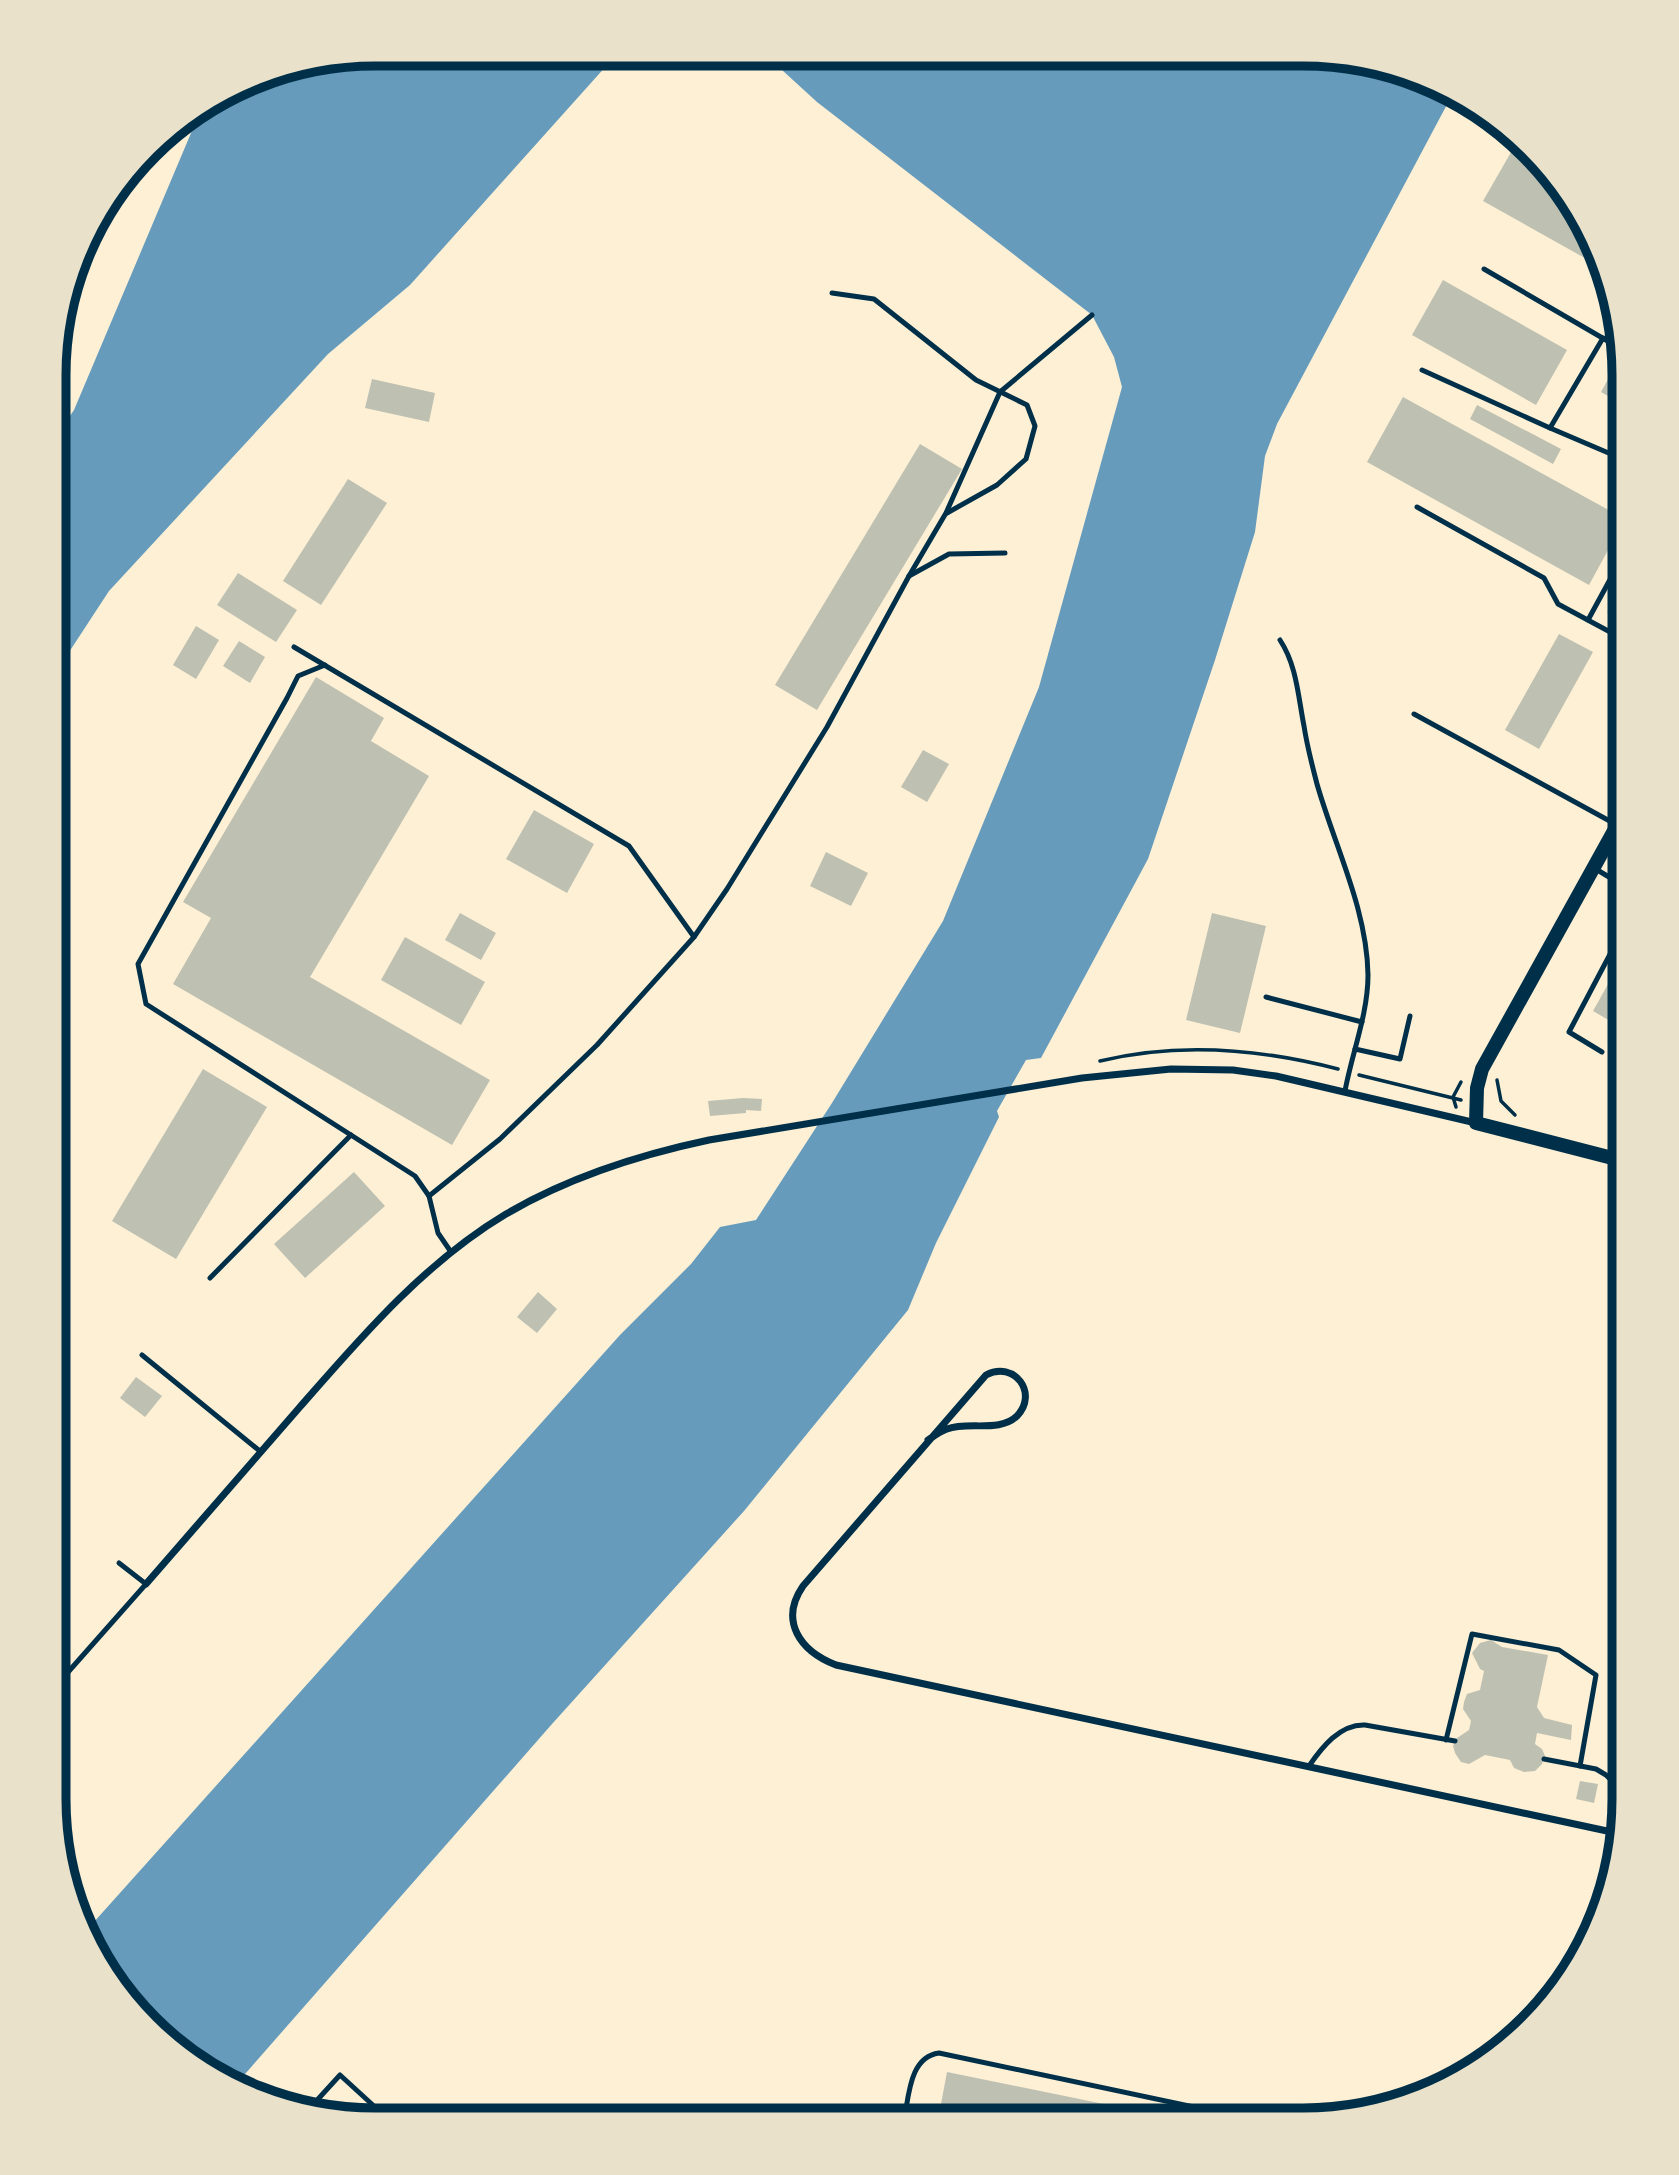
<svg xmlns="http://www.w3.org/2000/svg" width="1679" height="2175" font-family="Quicksand,sans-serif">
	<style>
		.water { fill: #669bbc }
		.building { fill: #bec0b2 }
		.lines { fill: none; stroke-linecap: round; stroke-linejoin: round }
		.path { stroke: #003049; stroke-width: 3.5 }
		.service { stroke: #003049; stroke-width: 5 }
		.minor { stroke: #003049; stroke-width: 7 }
		.secondary { stroke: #003049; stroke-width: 14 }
		.rim { fill: none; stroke: #003049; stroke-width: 9 }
	</style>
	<rect width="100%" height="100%" fill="#fdf0d5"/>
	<g class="water">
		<polygon points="376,54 616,55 410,285 328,354 109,591 56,672 57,435 74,410 194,126 208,108 272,71"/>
		<polygon points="778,55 1346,57 1451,97 1277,424 1265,456 1255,532 1215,660 1148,859 1041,1058 1026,1060 997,1111 999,1117 936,1243 908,1310 744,1511 552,1724 238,2082 197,2066 134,2012 88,1942 85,1932 620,1335 691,1264 720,1227 756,1220 832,1103 943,921 1039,687 1122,387 1114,357 1092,315 817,102 770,59"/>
	</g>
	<g class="building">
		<polygon points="1518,140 1545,164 1591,233 1599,266 1483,201"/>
		<polygon points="1443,280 1567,350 1536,405 1412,335"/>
		<polygon points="1611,374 1625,383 1625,400 1622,404 1601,392"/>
		<polygon points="372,379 435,393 429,422 365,408"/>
		<polygon points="1403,397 1625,519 1589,585 1367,462"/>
		<polygon points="1477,405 1561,449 1553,464 1470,419"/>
		<polygon points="920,444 962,469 817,710 775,685"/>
		<polygon points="348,479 387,503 321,605 283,581"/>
		<polygon points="238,573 297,610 276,642 217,605"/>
		<polygon points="1625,579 1625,622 1607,612"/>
		<polygon points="196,626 219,640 196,679 173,665"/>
		<polygon points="1559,634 1593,652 1539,749 1505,730"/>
		<polygon points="239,641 265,657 250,683 223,666"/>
		<polygon points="316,677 384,718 371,741 429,776 310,977 490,1080 452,1145 173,984 211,918 183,902"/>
		<polygon points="923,750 949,764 927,802 901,787"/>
		<polygon points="534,810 594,844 567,893 506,859"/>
		<polygon points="826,852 868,873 851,906 810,886"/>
		<polygon points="460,913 496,933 481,960 445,940"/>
		<polygon points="1212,913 1266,926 1240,1033 1186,1020"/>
		<polygon points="405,937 485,982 461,1025 381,980"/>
		<polygon points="1621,961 1624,963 1624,1029 1593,1011"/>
		<polygon points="203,1069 267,1107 176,1259 112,1221"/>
		<polygon points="743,1098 762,1099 761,1111 746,1110 746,1113 710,1116 708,1101"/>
		<polygon points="354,1172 385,1206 305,1278 274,1244"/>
		<polygon points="538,1292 557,1309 537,1333 517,1317"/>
		<polygon points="136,1377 162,1396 145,1417 120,1398"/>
		<polygon points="1491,1640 1502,1647 1548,1655 1537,1707 1544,1718 1572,1725 1571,1740 1537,1733 1535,1744 1542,1749 1545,1756 1542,1764 1535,1771 1524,1772 1514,1768 1510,1760 1485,1755 1469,1764 1461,1762 1455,1753 1453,1746 1457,1738 1469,1730 1471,1721 1463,1709 1464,1702 1467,1694 1480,1690 1484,1671 1480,1669 1472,1653 1480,1643"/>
		<polygon points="1580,1781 1598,1784 1594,1803 1576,1799"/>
		<polygon points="947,2072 1177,2119 1176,2120 938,2120"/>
	</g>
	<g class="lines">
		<g class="path">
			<polyline points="1610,800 1625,774"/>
			<path d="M1100,1061C1178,1042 1261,1049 1338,1069"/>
			<polyline points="1359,1075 1461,1100"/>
			<polyline points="1497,1080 1501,1101 1515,1115"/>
			<polyline points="1456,1107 1453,1097 1461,1082"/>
		</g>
		<g class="service">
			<polyline points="1484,269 1618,347"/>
			<polyline points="832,293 874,299 976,380 1027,405 1035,426 1026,459 997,485 947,513"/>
			<polyline points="1422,370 1550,428 1603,338"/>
			<polyline points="1550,428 1625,460"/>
			<polyline points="1417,507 1544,578 1558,604 1625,640"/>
			<polyline points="909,576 949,554 1005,553"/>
			<polyline points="1588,620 1625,552"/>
			<path d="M1280,640C1297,666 1298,696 1304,726C1307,746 1312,765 1317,784C1335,847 1367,909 1368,975C1368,1014 1352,1053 1345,1091"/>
			<polyline points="294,647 629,846 694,937"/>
			<polyline points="325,665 298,676 287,698 138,964 146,1004 415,1176 429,1196 438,1233 451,1252"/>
			<polyline points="1414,714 1617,825"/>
			<polyline points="1594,868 1624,886"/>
			<polyline points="1266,997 1362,1022"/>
			<polyline points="1355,1049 1400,1059 1410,1016"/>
			<polyline points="1602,1052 1569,1032 1617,941 1624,945"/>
			<polyline points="429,1196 500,1139 597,1045 694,937 727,889 827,727 909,576 946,513 1000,392 1092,315"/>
			<polyline points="210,1278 351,1135"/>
			<polyline points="142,1355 261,1452"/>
			<polyline points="54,1688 146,1584 119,1563"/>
			<polyline points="1446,1740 1472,1634 1559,1650 1596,1675 1580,1766"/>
			<polyline points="1544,1759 1596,1769 1606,1775 1624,1793"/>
			<path d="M1309,1766C1322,1747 1340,1724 1365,1725L1455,1741"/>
			<polyline points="309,2109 340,2075 387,2118"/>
			<path d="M904,2120C909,2097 909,2057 939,2053L1260,2121"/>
		</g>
		<g class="minor">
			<path d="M928,1440C934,1436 941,1431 947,1429C968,1421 1000,1433 1017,1416C1039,1393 1014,1360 986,1375L803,1586C779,1621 800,1651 836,1665L1621,1834"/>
			<path d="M146,1584C197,1525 248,1467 299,1408C361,1337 424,1263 506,1214C569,1177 638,1155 709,1140L1082,1078L1171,1069L1233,1070L1276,1076L1476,1123"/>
		</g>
		<polyline class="secondary" points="1624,1161 1476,1123 1477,1088 1482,1069 1625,811"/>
	</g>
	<path d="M0 0H1679V2175H0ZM375 66H1303A309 309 0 0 1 1612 375V1799A309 309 0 0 1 1303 2108H375A309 309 0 0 1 66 1799V375A309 309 0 0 1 375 66Z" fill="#e9e1ca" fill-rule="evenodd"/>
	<path class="rim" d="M375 66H1303A309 309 0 0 1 1612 375V1799A309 309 0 0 1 1303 2108H375A309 309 0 0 1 66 1799V375A309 309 0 0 1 375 66Z"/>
</svg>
